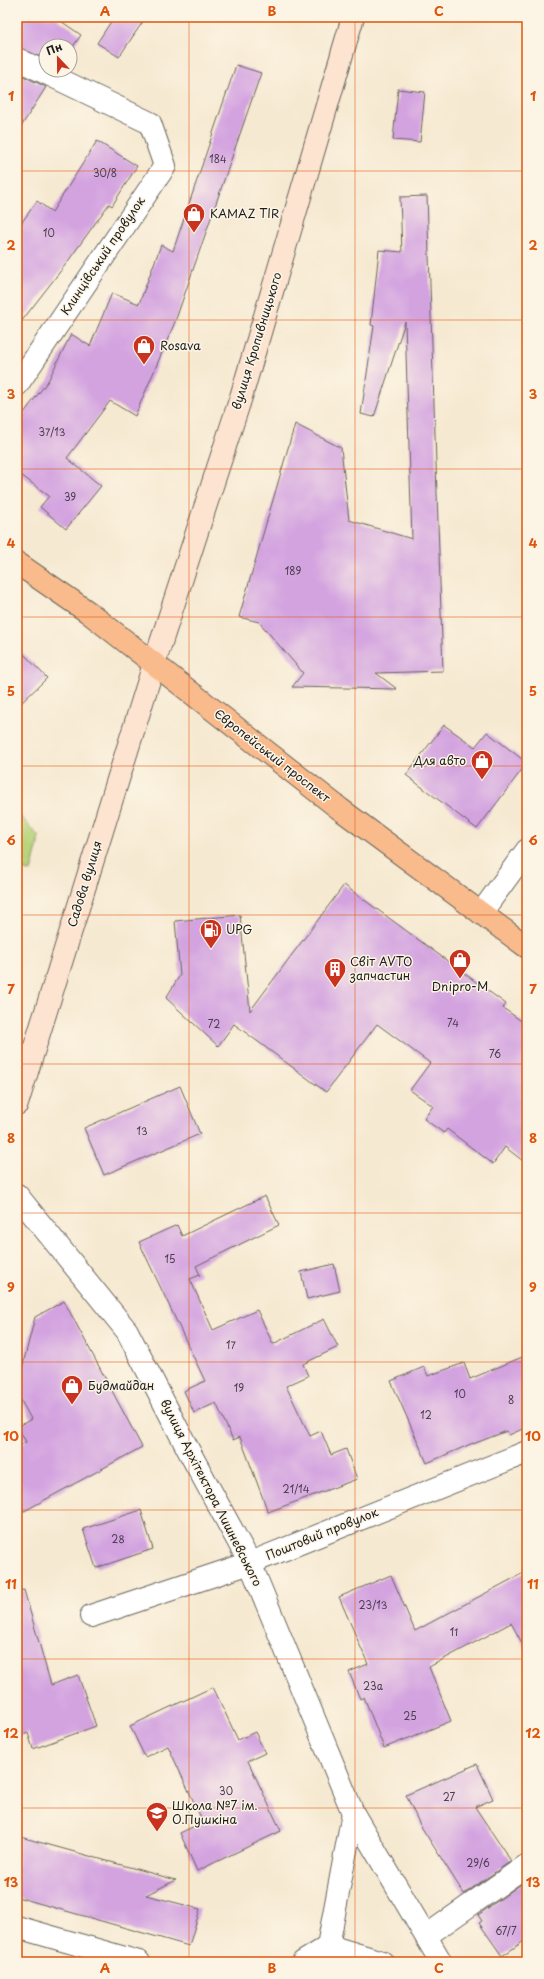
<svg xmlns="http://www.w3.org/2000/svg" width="544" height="1979" font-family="'Playpen Sans',sans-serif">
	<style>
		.green { fill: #b8d47b; stroke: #6a784c }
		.building { fill: #d3a3e0 }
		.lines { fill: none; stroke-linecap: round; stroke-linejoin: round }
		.minor-casing { stroke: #68645b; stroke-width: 24 }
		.secondary-casing { stroke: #68645b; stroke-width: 24 }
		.primary-casing { stroke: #68645b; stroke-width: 24 }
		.minor { stroke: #fff; stroke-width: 22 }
		.secondary { stroke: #fde4d1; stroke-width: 22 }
		.primary { stroke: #fabb8c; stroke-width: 22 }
		.grid { fill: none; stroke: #de560d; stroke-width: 1; stroke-opacity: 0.55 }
		.labels { text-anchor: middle; stroke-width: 3; stroke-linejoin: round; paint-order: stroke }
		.number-label { font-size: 10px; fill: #4a3e4d }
		.poi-label { font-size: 12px; fill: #1c1c1c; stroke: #fcf5e5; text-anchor: start }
		.street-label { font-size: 12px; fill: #1c1c1c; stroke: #fcf5e5 }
		.neatline { fill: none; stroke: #de560d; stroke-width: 1.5 }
		.grid-label { font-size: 13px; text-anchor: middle; font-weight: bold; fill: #de560d }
	</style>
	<rect width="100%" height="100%" fill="#fcf5e5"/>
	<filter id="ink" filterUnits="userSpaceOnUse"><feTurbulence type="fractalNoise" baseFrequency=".025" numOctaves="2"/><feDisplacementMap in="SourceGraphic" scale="8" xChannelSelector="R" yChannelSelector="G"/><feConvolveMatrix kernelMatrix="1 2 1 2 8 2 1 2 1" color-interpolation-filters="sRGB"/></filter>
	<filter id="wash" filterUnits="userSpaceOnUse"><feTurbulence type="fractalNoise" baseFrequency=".012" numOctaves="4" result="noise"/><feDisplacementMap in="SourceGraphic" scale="16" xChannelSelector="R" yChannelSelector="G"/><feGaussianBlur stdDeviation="0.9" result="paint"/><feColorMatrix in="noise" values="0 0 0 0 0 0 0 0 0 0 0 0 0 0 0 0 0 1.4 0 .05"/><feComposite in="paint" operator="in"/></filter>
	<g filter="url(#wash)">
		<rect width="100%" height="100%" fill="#f6e9d1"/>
		<polygon class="green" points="20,816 38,836 38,843 31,872 17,867 17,817"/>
		<g id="blocks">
			<g class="building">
				<polygon points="23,17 55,17 81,35 70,51 70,46 46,46 46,59 17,47 17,26"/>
				<polygon points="114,17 146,17 119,57 97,43"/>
				<polygon points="236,65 261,73 175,322 135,416 110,401 67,458 101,486 66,529 40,507 49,496 17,472 17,422 48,381 71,334 90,346 112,293 139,304 161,245 173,251"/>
				<polygon points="17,73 46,87 17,133"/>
				<polygon points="398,89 425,92 420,142 393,140"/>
				<polygon points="97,141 137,166 112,206 109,204 66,264 17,327 17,229 37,201 52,212"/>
				<polygon points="427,196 443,671 376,673 397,689 292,687 303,673 259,622 239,617 295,424 341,448 349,520 412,539 405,322 374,417 361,414 374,326 371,325 379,250 402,252 400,197"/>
				<polygon points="17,647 47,678 17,707"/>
				<polygon points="444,725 475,747 487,732 527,763 477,829 406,775"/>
				<polygon points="344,885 506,1004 503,1008 527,1025 527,1164 505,1147 493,1164 447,1129 444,1133 424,1119 433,1106 410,1090 430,1063 377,1024 326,1092 234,1024 218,1046 166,998 180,975 175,921 240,915 250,1011"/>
				<polygon points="180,1086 200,1134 104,1175 84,1128"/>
				<polygon points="265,1196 279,1225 196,1266 200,1275 190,1279 213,1330 257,1310 273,1344 324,1319 338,1347 303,1364 308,1376 286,1386 310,1436 321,1431 331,1455 346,1449 357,1479 268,1512 240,1437 233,1440 216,1403 194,1413 184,1391 205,1381 139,1242 177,1225 182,1236"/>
				<polygon points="334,1264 340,1291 307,1299 301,1272"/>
				<polygon points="64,1301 142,1447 17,1515 17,1447 26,1442 18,1427 31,1419 17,1393 17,1388 35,1317"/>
				<polygon points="527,1355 527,1427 509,1435 507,1431 473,1444 473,1443 427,1463 391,1381 424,1367 428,1376 464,1363 470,1379"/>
				<polygon points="141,1510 153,1549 96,1568 83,1529"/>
				<polygon points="527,1571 527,1652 511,1623 429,1667 451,1721 384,1748 364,1697 360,1699 349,1672 368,1664 339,1597 391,1575 415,1631"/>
				<polygon points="24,1590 51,1685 78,1675 96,1726 33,1749 28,1733 17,1737 17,1591"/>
				<polygon points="213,1687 238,1740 255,1732 265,1753 248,1761 281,1831 197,1871 180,1833 203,1822 168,1746 145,1757 130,1726"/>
				<polygon points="477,1764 493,1799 475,1807 511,1861 464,1894 420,1825 406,1795"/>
				<polygon points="17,1836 176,1880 146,1895 200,1909 189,1946 17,1897"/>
				<polygon points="524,1882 527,1886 527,1939 502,1956 479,1923 482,1921 478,1915"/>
			</g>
		</g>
	</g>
	<g filter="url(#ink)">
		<use href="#blocks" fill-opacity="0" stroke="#68645b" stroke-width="1"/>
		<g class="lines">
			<g class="minor-casing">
				<g id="minor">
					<polyline points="17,59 150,123 165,166 17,385"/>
					<polyline points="481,913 527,850"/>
					<polyline points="17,1195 127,1331 191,1455 250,1563 353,1813 325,1962"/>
					<polyline points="91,1616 250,1563 527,1452"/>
					<polyline points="353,1813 441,1962"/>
					<polyline points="17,1927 139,1962"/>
					<polyline points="426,1936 527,1865"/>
					<polyline points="303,1962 329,1946 382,1962"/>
				</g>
			</g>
			<g class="secondary-casing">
				<polyline id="secondary" points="17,1104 154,664 241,397 353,17"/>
			</g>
			<g class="primary-casing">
				<polyline id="primary" points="17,563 88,612 340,809 527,947"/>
			</g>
			<use href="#minor" class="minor"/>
			<use href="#secondary" class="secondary"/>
			<use href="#primary" class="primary"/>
		</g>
	</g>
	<path class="grid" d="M189,17V1962M355,17V1962M17,171H527M17,320H527M17,469H527M17,617H527M17,766H527M17,915H527M17,1064H527M17,1213H527M17,1362H527M17,1510H527M17,1659H527M17,1808H527"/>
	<defs>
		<g id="shop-pin" transform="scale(1.15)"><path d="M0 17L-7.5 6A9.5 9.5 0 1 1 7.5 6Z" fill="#c8321e" stroke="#fcf5e5"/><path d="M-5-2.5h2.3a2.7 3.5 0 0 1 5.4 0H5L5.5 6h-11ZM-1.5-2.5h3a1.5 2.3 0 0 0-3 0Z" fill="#fff"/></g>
		<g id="fuel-pin" transform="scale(1.15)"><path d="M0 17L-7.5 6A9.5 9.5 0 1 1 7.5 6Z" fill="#c8321e" stroke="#fcf5e5"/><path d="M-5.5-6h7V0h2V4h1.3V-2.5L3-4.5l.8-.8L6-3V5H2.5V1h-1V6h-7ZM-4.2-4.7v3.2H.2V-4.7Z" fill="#fff"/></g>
		<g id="building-pin" transform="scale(1.15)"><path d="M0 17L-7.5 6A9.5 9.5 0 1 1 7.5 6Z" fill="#c8321e" stroke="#fcf5e5"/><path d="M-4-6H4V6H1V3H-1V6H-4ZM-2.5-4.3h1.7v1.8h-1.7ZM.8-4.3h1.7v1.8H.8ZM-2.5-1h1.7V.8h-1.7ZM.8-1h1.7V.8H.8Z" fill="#fff"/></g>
		<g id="school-pin" transform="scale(1.15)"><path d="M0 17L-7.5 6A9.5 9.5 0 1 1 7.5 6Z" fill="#c8321e" stroke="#fcf5e5"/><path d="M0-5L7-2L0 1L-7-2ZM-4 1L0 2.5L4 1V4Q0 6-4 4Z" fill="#fff"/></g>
	</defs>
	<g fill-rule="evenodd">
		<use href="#shop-pin" x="194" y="214"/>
		<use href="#shop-pin" x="144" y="346"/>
		<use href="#shop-pin" x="482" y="761"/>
		<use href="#fuel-pin" x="211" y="930"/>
		<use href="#shop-pin" x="460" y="960"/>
		<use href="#building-pin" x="335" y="969"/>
		<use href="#shop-pin" x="72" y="1386"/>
		<use href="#school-pin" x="157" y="1813"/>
	</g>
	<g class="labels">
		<g class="number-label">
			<text x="218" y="163">184</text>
			<text x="105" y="177">30/8</text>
			<text x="49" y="237">10</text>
			<text x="52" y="436">37/13</text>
			<text x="70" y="501">39</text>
			<text x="293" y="575">189</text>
			<text x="453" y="1027">74</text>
			<text x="214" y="1028">72</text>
			<text x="495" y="1058">76</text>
			<text x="142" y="1135">13</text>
			<text x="170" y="1263">15</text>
			<text x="231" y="1349">17</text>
			<text x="239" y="1392">19</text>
			<text x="460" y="1398">10</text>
			<text x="511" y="1404">8</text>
			<text x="426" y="1419">12</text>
			<text x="296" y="1493">21/14</text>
			<text x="118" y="1543">28</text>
			<text x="373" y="1609">23/13</text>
			<text x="454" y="1636">11</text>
			<text x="373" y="1690">23а</text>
			<text x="410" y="1720">25</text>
			<text x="226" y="1795">30</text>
			<text x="449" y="1801">27</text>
			<text x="478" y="1867">29/6</text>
			<text x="506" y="1935">67/7</text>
		</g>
		<g class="poi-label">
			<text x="210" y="218">KAMAZ TIR</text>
			<text x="160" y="350">Rosava</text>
			<text x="466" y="765" text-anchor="end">Для авто</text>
			<text x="226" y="934">UPG</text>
			<text x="350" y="966">Світ AVTO<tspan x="350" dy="14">запчастин</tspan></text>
			<text x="460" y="991" text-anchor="middle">Dnipro-M</text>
			<text x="88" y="1390">Будмайдан</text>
			<text x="172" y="1810">Школа №7 ім.<tspan x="172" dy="14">О.Пушкіна</tspan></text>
		</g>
		<g class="street-label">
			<text transform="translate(103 256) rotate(-56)" y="4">Клинцівський провулок</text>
			<text transform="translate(257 341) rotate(-73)" y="4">вулиця Кропивницького</text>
			<text transform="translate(272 756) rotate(38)" y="4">Європейський проспект</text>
			<text transform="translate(85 884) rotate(-73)" y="4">Садова вулиця</text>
			<text transform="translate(211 1493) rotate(63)" y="4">вулиця Архітектора Лишневського</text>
			<text transform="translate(322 1534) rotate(-22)" y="4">Поштовий провулок</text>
		</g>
	</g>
	<rect width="544" height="1979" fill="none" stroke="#fcf5e5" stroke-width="44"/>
	<g transform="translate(58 58) rotate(338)"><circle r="19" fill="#fcf5e5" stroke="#a29e95"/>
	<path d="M0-3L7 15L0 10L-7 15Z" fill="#c8321e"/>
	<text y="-6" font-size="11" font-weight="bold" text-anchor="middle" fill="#1c1c1c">Пн</text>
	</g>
	<rect x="22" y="22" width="500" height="1935" class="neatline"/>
	<g class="grid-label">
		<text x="105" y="16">A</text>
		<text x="272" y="16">B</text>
		<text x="439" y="16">C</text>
		<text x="11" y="101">1</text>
		<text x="533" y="101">1</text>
		<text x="11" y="250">2</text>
		<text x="533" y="250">2</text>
		<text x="11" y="399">3</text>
		<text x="533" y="399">3</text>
		<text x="11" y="548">4</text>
		<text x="533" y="548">4</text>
		<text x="11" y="696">5</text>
		<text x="533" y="696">5</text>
		<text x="11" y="845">6</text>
		<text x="533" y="845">6</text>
		<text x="11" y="994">7</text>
		<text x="533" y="994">7</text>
		<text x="11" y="1143">8</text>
		<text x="533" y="1143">8</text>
		<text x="11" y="1292">9</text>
		<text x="533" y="1292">9</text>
		<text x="11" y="1441">10</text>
		<text x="533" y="1441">10</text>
		<text x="11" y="1589">11</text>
		<text x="533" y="1589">11</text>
		<text x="11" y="1738">12</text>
		<text x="533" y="1738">12</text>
		<text x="11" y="1887">13</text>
		<text x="533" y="1887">13</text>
		<text x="105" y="1973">A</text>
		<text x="272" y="1973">B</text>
		<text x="439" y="1973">C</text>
	</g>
</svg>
